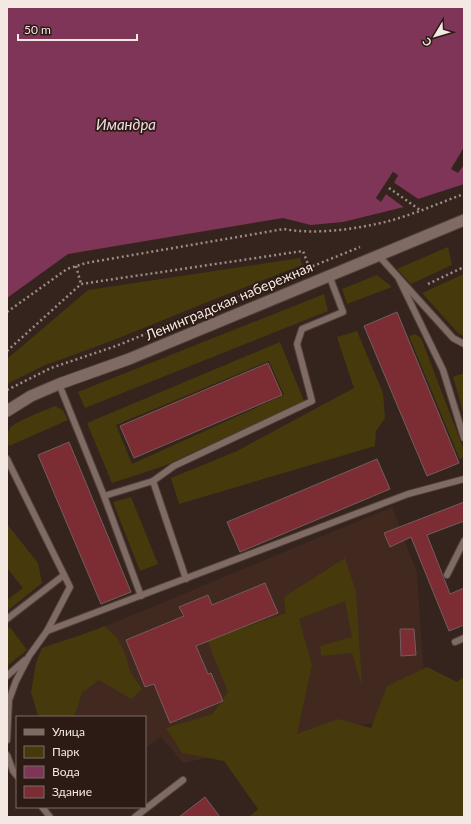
<svg xmlns="http://www.w3.org/2000/svg" width="471" height="824" font-family="Lato,sans-serif">
	<style>
		.built { fill: #412920 }
		.green { fill: #46390c; fill-rule: evenodd }
		.water { fill: #7f3558 }
		.pier { fill: #35241d }
		.building { fill: #7c2d33; stroke: #735d5d }
		.lines { fill: none; stroke-linecap: round; stroke-linejoin: round }
		.service-casing { stroke: #50423c; stroke-width: 8 }
		.secondary-casing { stroke: #50423c; stroke-width: 13 }
		.path { stroke: #9a8c86; stroke-width: 2.5; stroke-dasharray: 2 3; stroke-linecap: butt }
		.service { stroke: #7f6b63; stroke-width: 6 }
		.secondary { stroke: #7f6b63; stroke-width: 11 }
		.labels { text-anchor: middle; stroke-width: 3.5; stroke-linejoin: round; paint-order: stroke }
		.street-label { font-size: 14px; fill: #f4e8e3; stroke: #2b1b14 }
		.water-label { font-size: 15px; font-style: italic; fill: #f3dbe4; stroke: #2b1b14 }
	</style>
	<rect width="100%" height="100%" fill="#35241d"/>
	<polygon class="built" points="392,507 417,573 426,711 183,763 161,737 145,748 145,717 71,717 39,654"/>
	<g class="green">
		<polygon points="448,247 452,265 411,284 397,269"/>
		<polygon points="300,258 302,265 205,303 114,340 43,366 7,384 7,359 88,290"/>
		<polygon points="464,274 464,336 458,333 422,293"/>
		<polygon points="377,275 392,287 347,304 342,289"/>
		<polygon points="324,294 328,311 85,408 78,392"/>
		<polygon points="357,331 383,393 385,418 376,431 375,446 179,504 171,478 237,451 354,388 337,337"/>
		<polygon points="415,334 421,338 464,450 464,455 460,460 409,336"/>
		<path d="M280,342L304,401L164,466L112,483L87,423ZM269,361L284,395L132,464L116,425Z"/>
		<polygon points="464,373 464,415 453,377"/>
		<path d="M55,406L63,410L68,420L9,446C7,439 6,434 10,428C16,421 46,410 55,406Z"/>
		<polygon points="131,497 158,564 140,571 113,502"/>
		<polygon points="7,524 38,563 42,583 7,611 7,600 23,588 7,568"/>
		<polygon points="345,558 356,592 362,686 352,653 321,656 320,646 352,637 345,601 299,619 312,665 297,734 338,719 371,728 387,686 427,667 457,682 464,677 464,817 249,817 258,809 224,761 182,753 166,728 213,714 228,692 207,640 286,613 284,597"/>
		<path d="M104,626L117,638L125,653L130,672L142,689L131,699L99,680L82,693L75,714L76,717H42L38,716L31,692L36,663L42,648C63,640 84,635 104,626Z"/>
		<polygon points="10,627 27,650 7,666 7,630"/>
	</g>
	<polygon class="water" points="7,7 464,7 464,147 451,169 458,173 463,166 464,166 464,184 418,199 393,182 398,176 393,172 376,198 381,201 386,194 404,207 343,222 311,225 283,218 68,254 7,298"/>
	<polygon class="pier" points="393,172 398,175 394,183 418,199 417,201 392,184 392,182 395,176 393,175 379,198 380,199 384,193 386,192 405,206 405,208 386,194 381,202 376,198"/>
	<g class="building">
		<polygon points="397,312 459,463 427,476 364,326"/>
		<polygon points="268,363 282,395 134,458 120,426"/>
		<polygon points="69,442 131,592 101,604 38,455"/>
		<polygon points="377,459 390,489 240,552 227,522"/>
		<polygon points="464,502 464,521 427,535 450,594 464,588 464,625 449,631 411,537 390,547 384,533"/>
		<polygon points="265,583 278,613 196,646 208,674 211,673 223,701 170,723 154,684 145,687 126,640 184,616 179,607 208,595 212,605"/>
		<polygon points="400,629 414,629 416,655 401,656"/>
		<polygon points="205,797 220,817 179,817"/>
	</g>
	<g class="lines">
		<g class="service-casing">
			<g id="service">
				<polyline points="379,256 453,338 464,344"/>
				<polyline points="399,279 443,370 464,438"/>
				<polyline points="59,384 104,496 153,481 174,466 312,401 297,344 302,329 343,312 329,275"/>
				<polyline points="7,459 70,587 47,631 29,656 16,681 9,700 7,740"/>
				<polyline points="153,481 186,579"/>
				<polyline points="104,496 141,596"/>
				<polyline points="447,575 464,541"/>
				<polyline points="7,619 64,575"/>
				<polyline points="47,631 408,494 464,479"/>
				<polyline points="455,642 464,638"/>
				<polyline points="7,676 25,660"/>
				<polyline points="7,755 13,771 17,776"/>
				<polyline points="42,807 50,817"/>
				<polyline points="135,817 183,780"/>
			</g>
		</g>
		<g class="secondary-casing">
			<polyline id="secondary" points="7,411 31,396 59,384 129,359 464,220"/>
		</g>
		<g class="path">
			<polyline points="389,188 420,210"/>
			<polyline points="76,266 81,284"/>
			<polyline points="428,284 464,267"/>
			<path d="M7,312L67,269L86,263L284,229C315,235 358,229 389,221C415,214 439,203 464,194"/>
			<polyline points="7,351 81,284 303,251 309,267"/>
			<polyline points="7,390 51,368 116,346 360,247"/>
		</g>
		<use href="#service" class="service"/>
		<use href="#secondary" class="secondary"/>
	</g>
	<g class="labels">
		<g class="street-label">
			<text transform="translate(229 301) rotate(-23)" y="5">Ленинградская набережная</text>
		</g>
		<g class="water-label">
			<text x="126" y="130">Имандра</text>
		</g>
	</g>
	<rect width="471" height="824" fill="none" stroke="#f4e8e3" stroke-width="16"/>
	<rect x="16" y="716" width="130" height="92" fill="#2b1b14" stroke="#7b6d67"/>
	<rect x="24" y="729" width="20" height="6" fill="#7f6b63" stroke="#7b6d67"/>
	<text x="52" y="736" font-size="12" fill="#f4e8e3">Улица</text>
	<rect x="24" y="746" width="20" height="12" fill="#46390c" stroke="#7b6d67"/>
	<text x="52" y="756" font-size="12" fill="#f4e8e3">Парк</text>
	<rect x="24" y="766" width="20" height="12" fill="#7f3558" stroke="#7b6d67"/>
	<text x="52" y="776" font-size="12" fill="#f4e8e3">Вода</text>
	<rect x="24" y="786" width="20" height="12" fill="#7c2d33" stroke="#7b6d67"/>
	<text x="52" y="796" font-size="12" fill="#f4e8e3">Здание</text>
	<g transform="translate(435 36) rotate(232)" stroke="#2b1b14" stroke-width="3" paint-order="stroke">
	<path d="M0-3L7 15L0 10L-7 15Z" fill="#f4e8e3"/>
	<text y="-6" font-size="11" font-weight="bold" text-anchor="middle" fill="#f4e8e3">С</text>
	</g>
	<path d="M18 34v6h119v-6" fill="none" stroke="#f4e8e3" stroke-width="2"/>
	<text x="24" y="34" font-size="12" fill="#f4e8e3" stroke="#2b1b14" stroke-width="3" paint-order="stroke">50 m</text>
</svg>
